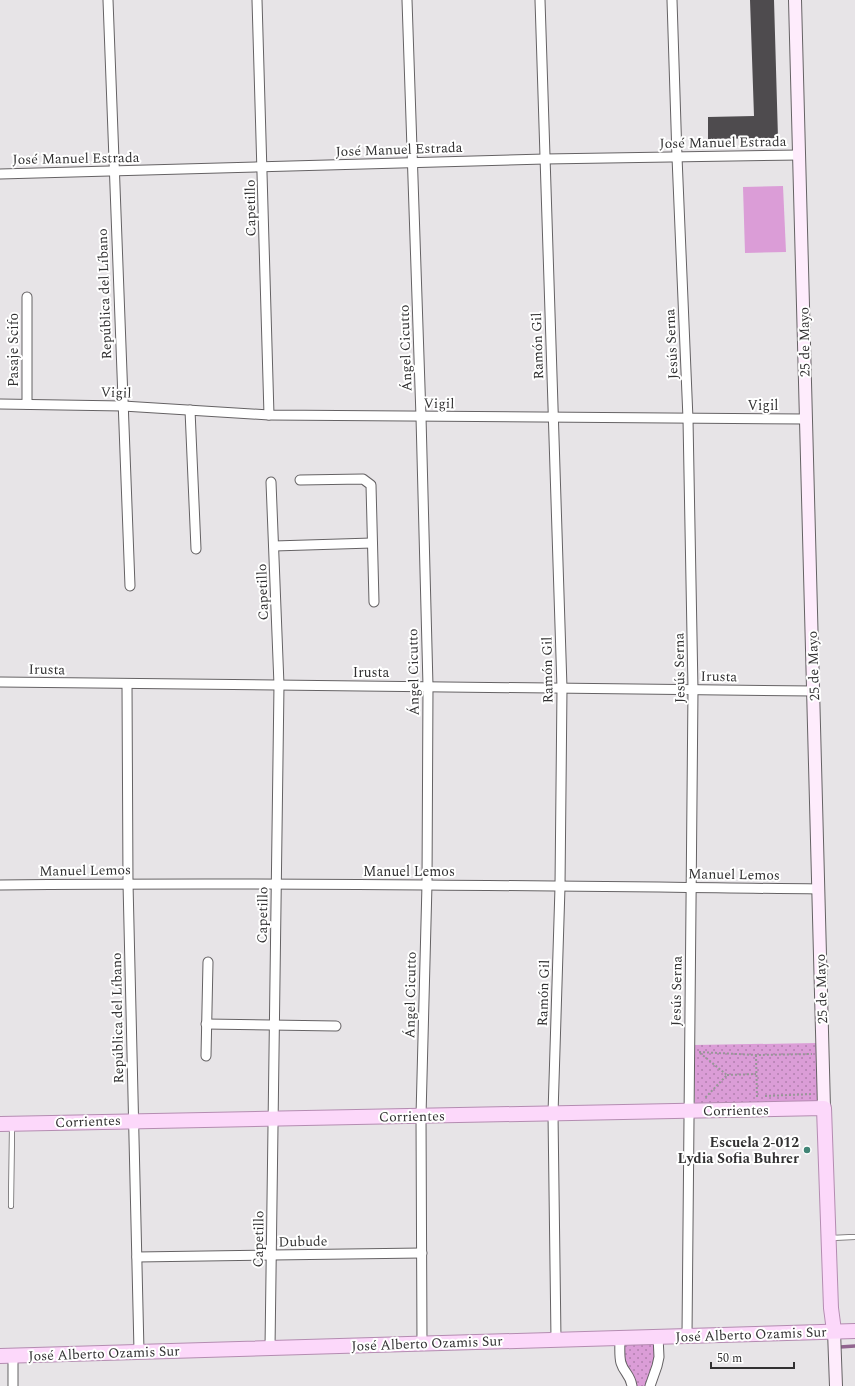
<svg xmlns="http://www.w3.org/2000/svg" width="855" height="1386" font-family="Spectral,serif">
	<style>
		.grass { fill: #db9dd7 }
		.park { fill: url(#park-dots) }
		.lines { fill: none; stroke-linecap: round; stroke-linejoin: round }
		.stream { stroke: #91658f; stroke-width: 3.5 }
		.building { fill: #4e4b4e }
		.lane-casing { stroke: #656264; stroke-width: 6 }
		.street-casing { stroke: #656264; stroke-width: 11 }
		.secondary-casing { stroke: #656264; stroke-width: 14 }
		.primary-casing { stroke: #b48cb1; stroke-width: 16 }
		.path { stroke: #989698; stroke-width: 2; stroke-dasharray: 2 2; stroke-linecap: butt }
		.lane { stroke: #fff; stroke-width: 4.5 }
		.street { stroke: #fff; stroke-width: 9 }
		.secondary { stroke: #feecfc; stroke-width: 12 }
		.primary { stroke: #fcd8fa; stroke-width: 14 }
		.poi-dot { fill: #418476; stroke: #fff; stroke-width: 1.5 }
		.labels { text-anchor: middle; stroke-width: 4; stroke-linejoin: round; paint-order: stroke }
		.street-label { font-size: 14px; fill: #313031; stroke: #fff }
		.poi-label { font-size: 14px; font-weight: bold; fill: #313031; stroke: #fff; text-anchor: end }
	</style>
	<defs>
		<pattern id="park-dots" width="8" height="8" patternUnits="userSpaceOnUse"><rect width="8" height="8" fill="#db9dd7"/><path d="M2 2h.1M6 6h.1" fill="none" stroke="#b280af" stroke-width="1.8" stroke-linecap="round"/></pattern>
	</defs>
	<rect width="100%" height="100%" fill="#e7e4e7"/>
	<polygon class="grass" points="783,186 786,252 745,253 743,187"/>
	<g class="park">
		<polygon points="818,1043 819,1102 695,1103 694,1045"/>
		<polygon points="658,1336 658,1347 650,1386 632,1386 625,1371 620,1338"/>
	</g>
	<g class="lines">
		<polyline class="stream" points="840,1347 855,1346"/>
	</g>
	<polygon class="building" points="750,0 774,0 778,138 708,139 708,117 754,116"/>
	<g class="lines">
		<g class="lane-casing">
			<g id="lane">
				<polyline points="11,1206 12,1126"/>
				<polyline points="830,1238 855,1237"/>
			</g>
		</g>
		<g class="street-casing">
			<g id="street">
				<polyline points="108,0 130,586"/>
				<polyline points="257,0 269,415"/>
				<polyline points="407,0 421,417 428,686 427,884 421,1116 422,1343"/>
				<polyline points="540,0 562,688 560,887 553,1114 556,1339"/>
				<polyline points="672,0 677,157 688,419 693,690 687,1335"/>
				<polyline points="0,174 545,159 800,155"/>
				<polyline points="0,404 123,406 269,415 806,419"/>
				<polyline points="27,404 27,297"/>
				<polyline points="190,410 196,549"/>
				<polyline points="300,480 363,479 371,485 374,602"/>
				<polyline points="274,546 372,543"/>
				<polyline points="0,682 813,691"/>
				<polyline points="127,684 128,883 139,1351"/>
				<path d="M0,885C273,882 546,886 819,889"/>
				<polyline points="206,1024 336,1026"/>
				<polyline points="206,1056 208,962"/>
				<polyline points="137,1257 422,1253"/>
				<path d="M620,1338C620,1346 619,1356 621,1363C624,1373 630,1374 632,1386"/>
				<polyline points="270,1348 279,685 271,482"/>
				<polyline points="13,1356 13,1386"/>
				<polyline points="650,1386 657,1366 659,1357 658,1336"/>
			</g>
		</g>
		<g class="secondary-casing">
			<g id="secondary">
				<polyline points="795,0 824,1108"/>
				<polyline points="834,1331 836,1386"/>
			</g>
		</g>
		<g class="primary-casing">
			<g id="primary">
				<polyline points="0,1124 824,1108 831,1308 834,1331"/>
				<polyline points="0,1356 855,1331"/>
			</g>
		</g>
		<g class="path">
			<polyline points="699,1052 756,1055 812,1054"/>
			<polyline points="700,1053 727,1075 704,1099"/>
			<polyline points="756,1055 757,1098"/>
			<polyline points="727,1075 756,1074"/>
			<polyline points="765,1096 813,1094"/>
		</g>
		<use href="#lane" class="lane"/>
		<use href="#street" class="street"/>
		<use href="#secondary" class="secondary"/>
		<use href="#primary" class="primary"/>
	</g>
	<circle class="poi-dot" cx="807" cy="1150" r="4"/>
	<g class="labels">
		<g class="street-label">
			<text transform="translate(723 142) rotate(-1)" y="5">José Manuel Estrada</text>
			<text transform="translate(399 149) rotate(-2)" y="5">José Manuel Estrada</text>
			<text transform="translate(76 158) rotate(-1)" y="5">José Manuel Estrada</text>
			<text transform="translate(250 208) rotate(-91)" y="5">Capetillo</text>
			<text transform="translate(104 294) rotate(-92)" y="5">República del Líbano</text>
			<text transform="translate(804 342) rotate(-91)" y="5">25 de Mayo</text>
			<text transform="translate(671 344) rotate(-93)" y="5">Jesús Serna</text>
			<text transform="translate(537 346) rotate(-92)" y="5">Ramón Gil</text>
			<text transform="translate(405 348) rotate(-92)" y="5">Ángel Cicutto</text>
			<text transform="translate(13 350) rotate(-90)" y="5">Pasaje Scifo</text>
			<text transform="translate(116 392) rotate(2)" y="5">Vigil</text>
			<text transform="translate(439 403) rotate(1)" y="5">Vigil</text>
			<text x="763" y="410">Vigil</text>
			<text transform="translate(262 592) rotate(-92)" y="5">Capetillo</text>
			<text transform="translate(813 666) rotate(-92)" y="5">25 de Mayo</text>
			<text transform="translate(679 668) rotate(-91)" y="5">Jesús Serna</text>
			<text transform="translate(47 669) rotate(1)" y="5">Irusta</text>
			<text transform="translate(547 670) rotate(-91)" y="5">Ramón Gil</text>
			<text x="371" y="677">Irusta</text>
			<text transform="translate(413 672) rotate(-91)" y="5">Ángel Cicutto</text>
			<text transform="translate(719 676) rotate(1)" y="5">Irusta</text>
			<text transform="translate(85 870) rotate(-1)" y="5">Manuel Lemos</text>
			<text x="409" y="876">Manuel Lemos</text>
			<text transform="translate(734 874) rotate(1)" y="5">Manuel Lemos</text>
			<text transform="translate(262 915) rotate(-89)" y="5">Capetillo</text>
			<text transform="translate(821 989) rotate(-92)" y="5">25 de Mayo</text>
			<text transform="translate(676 991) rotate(-89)" y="5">Jesús Serna</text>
			<text transform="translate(543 993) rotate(-88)" y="5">Ramón Gil</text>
			<text transform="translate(410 995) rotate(-89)" y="5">Ángel Cicutto</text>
			<text transform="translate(117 1018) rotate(-91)" y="5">República del Líbano</text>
			<text transform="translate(736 1110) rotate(-1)" y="5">Corrientes</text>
			<text transform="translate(412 1116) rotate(-1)" y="5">Corrientes</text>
			<text transform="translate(88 1121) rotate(-2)" y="5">Corrientes</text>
			<text transform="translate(258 1239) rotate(-89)" y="5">Capetillo</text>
			<text transform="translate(303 1241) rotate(-1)" y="5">Dubude</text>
			<text transform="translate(751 1334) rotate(-2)" y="5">José Alberto Ozamis Sur</text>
			<text transform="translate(427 1343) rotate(-2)" y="5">José Alberto Ozamis Sur</text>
			<text transform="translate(104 1353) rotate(-2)" y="5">José Alberto Ozamis Sur</text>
		</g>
		<g class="poi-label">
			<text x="799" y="1147">Escuela 2-012<tspan x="799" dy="16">Lydia Sofia Buhrer</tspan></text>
		</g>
	</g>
	<path d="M711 1362v6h83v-6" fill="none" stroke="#313031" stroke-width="2"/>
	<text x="717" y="1362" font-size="12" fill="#313031" stroke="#ffffff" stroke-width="3" paint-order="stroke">50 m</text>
</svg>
